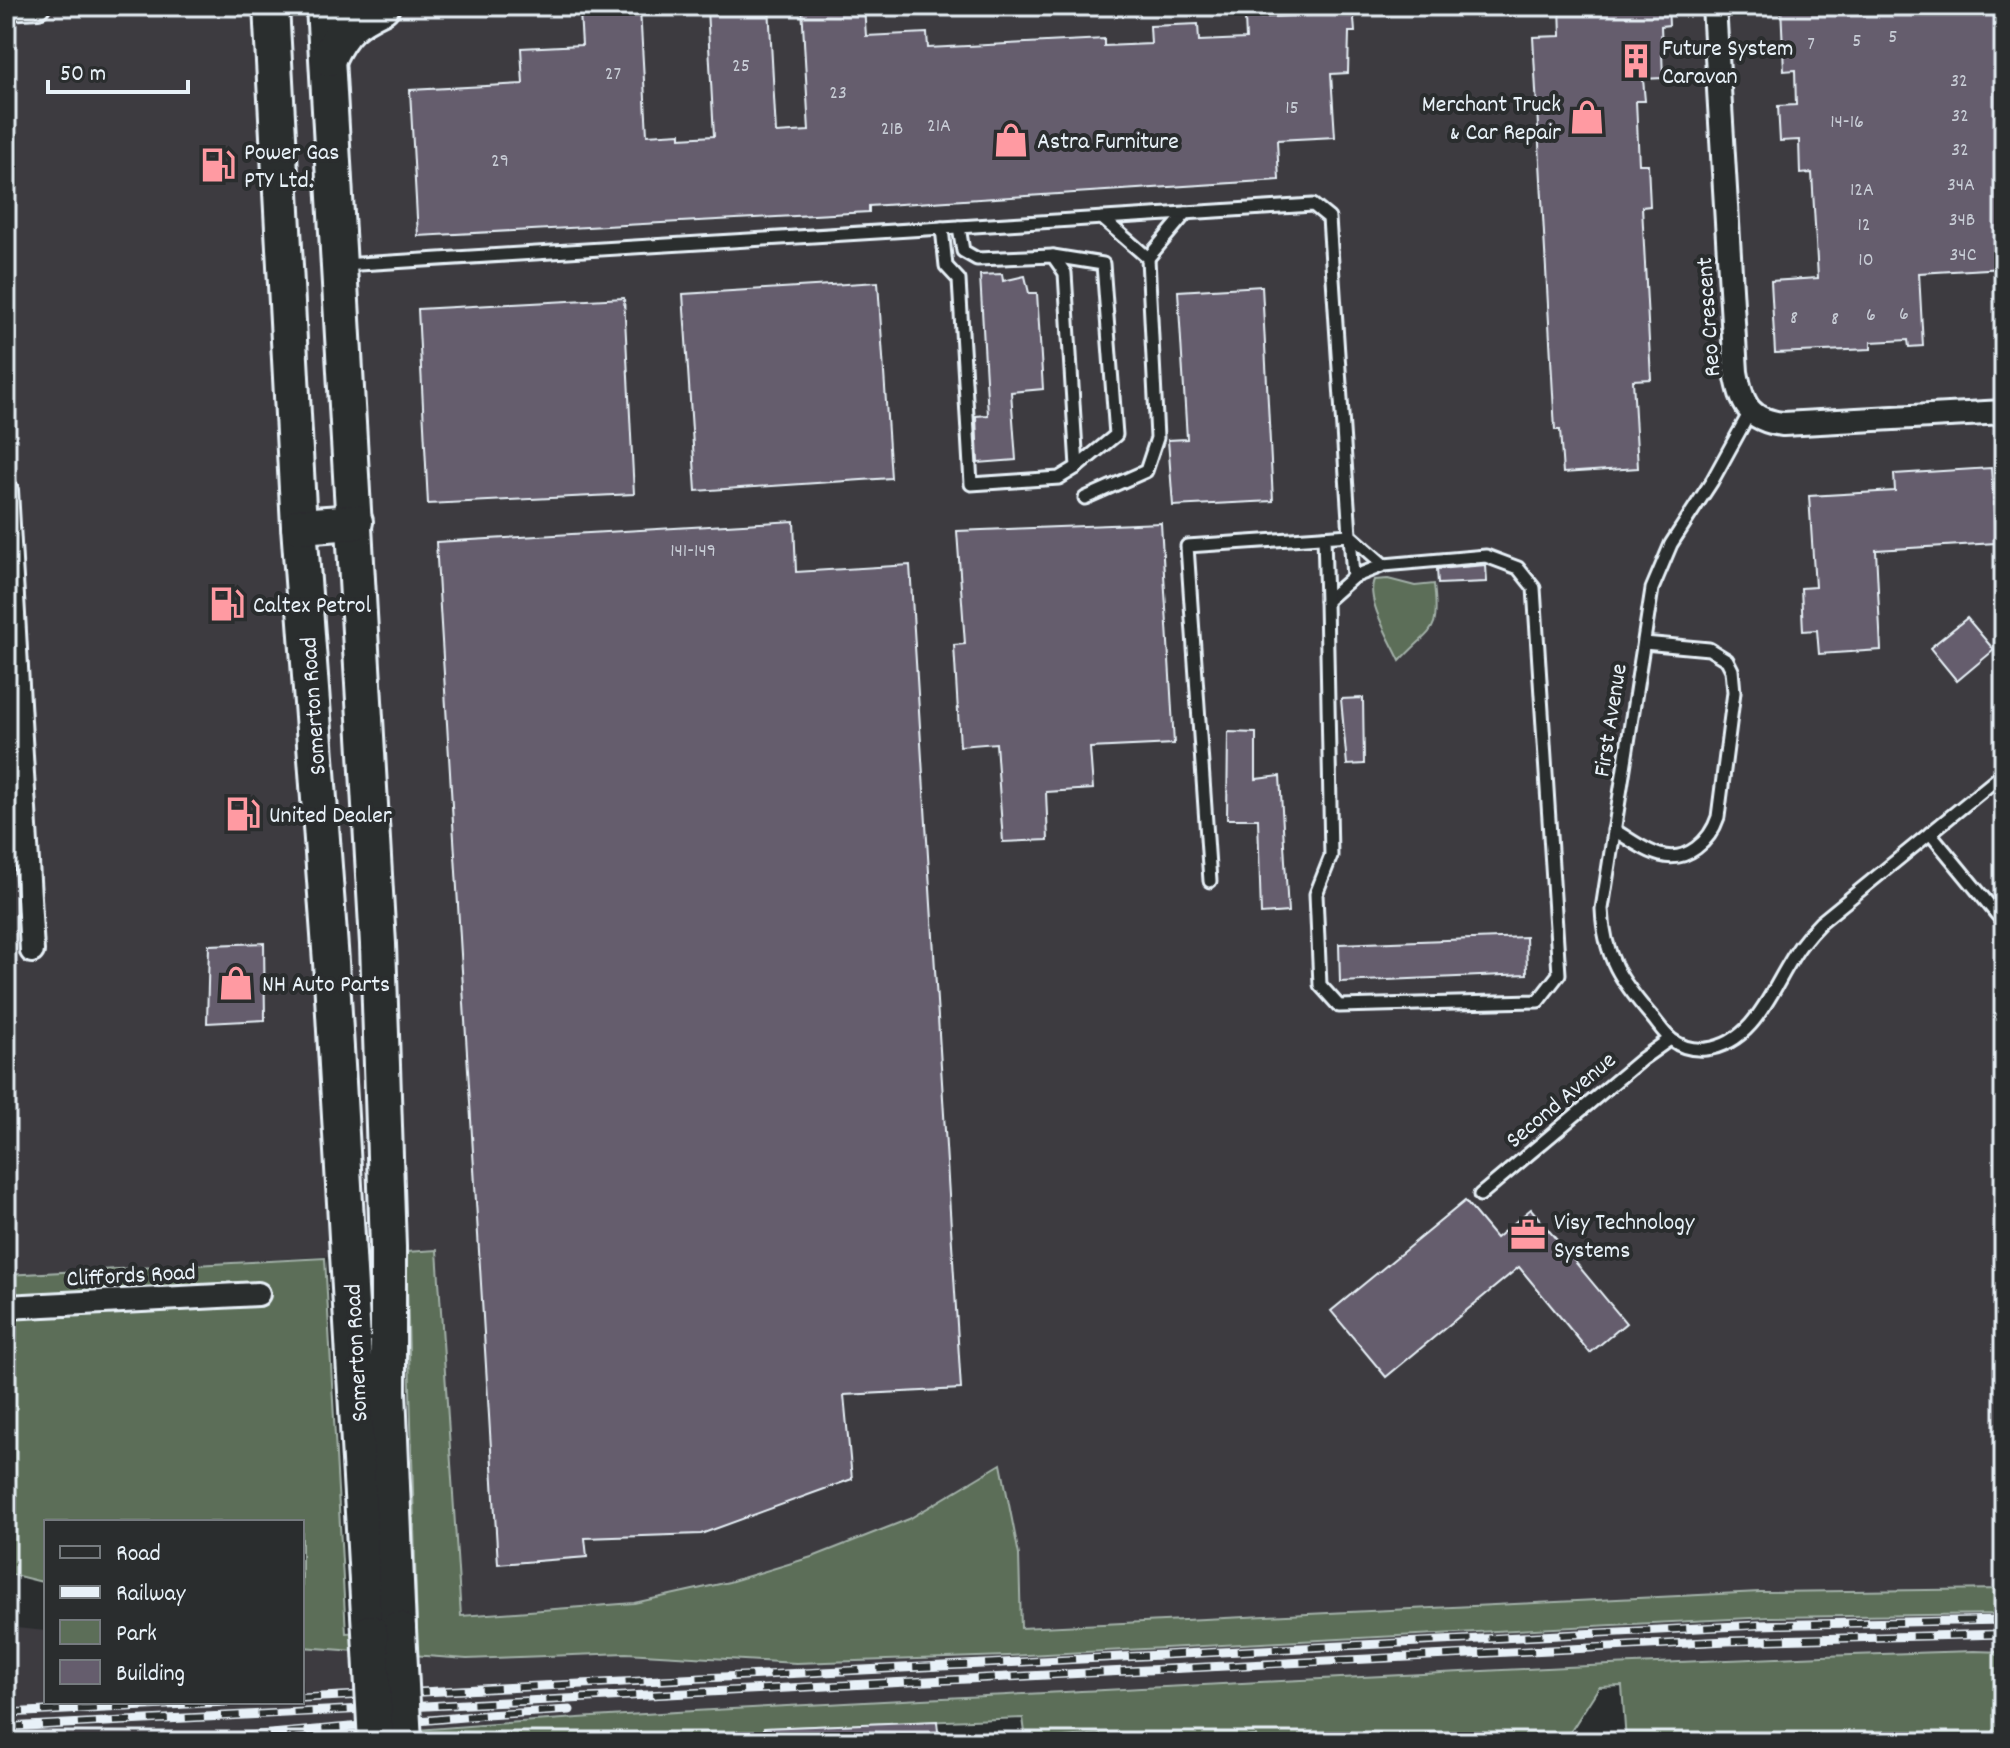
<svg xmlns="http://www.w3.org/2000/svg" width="2010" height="1748" font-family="Dekko,sans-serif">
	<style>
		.built { fill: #3c3b41 }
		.green { fill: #5c6e58; stroke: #a2b0a8; stroke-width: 2 }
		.building { fill: #655d6d; stroke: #e8f1f8; stroke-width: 2 }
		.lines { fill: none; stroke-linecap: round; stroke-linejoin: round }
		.service-casing { stroke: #e8f1f8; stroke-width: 17 }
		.minor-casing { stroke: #e8f1f8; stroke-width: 28 }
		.primary-casing { stroke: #e8f1f8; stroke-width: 40 }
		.service { stroke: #2a2d2e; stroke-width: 11 }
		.minor { stroke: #2a2d2e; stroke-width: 22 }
		.primary { stroke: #2a2d2e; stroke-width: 34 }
		.rail-casing { stroke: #e8f1f8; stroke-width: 9 }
		.rail { stroke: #2a2d2e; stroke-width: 6; stroke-dasharray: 18; stroke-linecap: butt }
		.primary-bridge-casing { stroke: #e8f1f8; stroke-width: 40; stroke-linecap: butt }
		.primary-bridge { stroke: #2a2d2e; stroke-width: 34 }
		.labels { text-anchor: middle; stroke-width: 8; stroke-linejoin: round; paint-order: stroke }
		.number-label { font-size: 20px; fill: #c7ccd5 }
		.poi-label { font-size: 24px; fill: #e8f1f8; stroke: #2a2d2e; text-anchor: start }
		.street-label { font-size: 24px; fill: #e8f1f8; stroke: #2a2d2e }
	</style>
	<rect width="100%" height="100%" fill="#2a2d2e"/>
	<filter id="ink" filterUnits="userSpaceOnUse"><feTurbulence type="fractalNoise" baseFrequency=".0125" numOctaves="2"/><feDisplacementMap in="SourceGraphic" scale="16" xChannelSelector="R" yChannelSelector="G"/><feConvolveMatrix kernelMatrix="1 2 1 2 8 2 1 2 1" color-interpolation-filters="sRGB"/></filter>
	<g filter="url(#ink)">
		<g class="built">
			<polygon points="6,6 2004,6 2004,1589 1760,1592 1020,1628 1019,1555 1000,1464 909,1519 815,1556 728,1582 634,1603 460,1616 436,1250 6,1275"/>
			<polygon points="1859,1614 2004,1614 2004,1652 1765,1657 692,1711 492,1723 284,1742 19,1742 19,1735 6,1735 6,1627 46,1631 46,1702 302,1702 302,1647 467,1659 626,1653 796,1663 1007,1656"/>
		</g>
		<g class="green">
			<path d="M1388,579L1415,586L1434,584C1440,636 1432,626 1400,661C1391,641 1365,600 1374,580Z"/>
			<polygon points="437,1250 461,1616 634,1603 729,1582 815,1556 909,1519 1001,1464 1019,1555 1021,1628 1760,1592 2004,1589 2004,1614 1770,1617 1007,1656 796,1663 626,1653 467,1659 302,1647 302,1522 46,1522 46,1583 6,1573 6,1275 325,1258 346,1633 417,1628 406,1252"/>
			<path d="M1974,1651L2004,1652V1742H1626L1622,1686L1599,1687L1564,1742H1257L1256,1736L1213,1738V1742H1101L1100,1734L1026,1740L1023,1718L765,1728L766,1742H284C544,1716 804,1705 1065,1692C1368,1677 1671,1660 1974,1651Z"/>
		</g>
		<g class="building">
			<polygon points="769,6 776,133 809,131 802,6 864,6 866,36 927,33 928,48 1104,39 1104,46 1151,44 1150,26 1198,24 1199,41 1246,39 1245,18 1312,15 1312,6 1353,6 1355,32 1349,32 1348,73 1331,74 1335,137 1277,140 1279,180 869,206 869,212 418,236 410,90 523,84 521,48 582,45 580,12 640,8 647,135 680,133 680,138 714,136 707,9"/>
			<polygon points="1560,6 1668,6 1669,25 1661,26 1663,78 1643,79 1645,101 1636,101 1639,164 1648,164 1650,206 1642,207 1651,379 1633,380 1638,468 1563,473 1560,430 1555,430 1533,37 1561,36"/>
			<polygon points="1781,6 2004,6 2004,268 1919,273 1923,346 1909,347 1908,340 1871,342 1871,349 1775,353 1771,281 1818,278 1812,173 1800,174 1799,140 1780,141 1778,106 1796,105 1795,70 1784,71"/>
			<polygon points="1002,274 1003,281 1025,276 1029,293 1037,293 1043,389 1011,392 1016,460 978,463 976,416 988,415 980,275"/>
			<polygon points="878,282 891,478 696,491 683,294"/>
			<polygon points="1262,286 1273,501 1173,506 1168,440 1187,439 1178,291"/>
			<polygon points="624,298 634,494 428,504 418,309"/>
			<polygon points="1991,468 1996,543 1876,550 1881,650 1819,654 1817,630 1803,631 1801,588 1815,587 1809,496 1895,491 1894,474"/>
			<polygon points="794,521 796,572 910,565 961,1389 844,1395 852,1479 701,1534 585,1538 587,1557 498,1564 436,542"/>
			<polygon points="1161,523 1174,744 1090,748 1093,789 1046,792 1048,840 1003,842 996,743 960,746 954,645 965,644 957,531"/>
			<polygon points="1486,565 1487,582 1438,584 1437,569"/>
			<polygon points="1967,618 1994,650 1957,681 1930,648"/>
			<polygon points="1363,698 1364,764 1347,765 1341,699"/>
			<polygon points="1228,732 1256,733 1256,779 1280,776 1288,912 1261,914 1258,819 1227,819"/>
			<polygon points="1526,937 1527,974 1340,982 1339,944"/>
			<polygon points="264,943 265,1020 207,1023 209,945"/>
			<polygon points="1465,1201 1496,1238 1531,1209 1626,1323 1590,1353 1519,1267 1386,1377 1331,1311"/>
			<polygon points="937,1721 939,1742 766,1742 764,1728"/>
		</g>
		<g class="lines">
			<g class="service-casing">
				<g id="service">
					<polyline points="942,228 946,266 959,280 971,484 1059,478 1077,467 1065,273 1053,256 977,259 963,251 959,227"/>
					<polyline points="1053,256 1103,264 1116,435 1077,467"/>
					<polyline points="1148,258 1186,213"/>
					<polyline points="343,265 1313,205 1329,218 1350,535 1384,565 1486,556 1518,568 1534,588 1559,974 1538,1001 1339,1006 1320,985 1316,894 1331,856 1326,601 1353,577 1384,565"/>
					<path d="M1750,412L1712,481L1671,544L1652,589L1602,909C1604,957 1621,981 1652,1017C1658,1024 1664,1034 1672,1040C1682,1048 1693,1050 1706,1049C1758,1043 1774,981 1801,945C1807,937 1814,929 1821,922L2004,773"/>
					<polyline points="1085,498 1146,471 1157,438 1148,258 1102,218"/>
					<polyline points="1324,537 1326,601"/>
					<path d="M1614,830C1628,838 1644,851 1660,855C1687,863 1710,841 1718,817L1734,692L1732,670L1727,660L1709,649L1644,643"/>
					<polyline points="1930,833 2004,923"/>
					<polyline points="1210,881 1187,546 1350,535 1353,577"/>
					<polyline points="1480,1195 1642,1059 1670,1039"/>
				</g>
			</g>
			<g class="minor-casing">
				<g id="minor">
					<path d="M1714,6L1736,372C1742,405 1749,420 1783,424L2004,412"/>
					<polyline points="6,8 38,6"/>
					<polyline points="6,490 32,951"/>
					<polyline points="6,1307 258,1294"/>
				</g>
			</g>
			<g class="primary-casing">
				<g id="primary">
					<polyline points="271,6 299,526 331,962 370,1632"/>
					<polyline points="324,6 378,944 388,1247 388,1391 398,1629"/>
					<path d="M328,58C342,28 353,20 382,6"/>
					<polyline points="299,526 355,522"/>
				</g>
			</g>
			<use href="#service" class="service"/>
			<use href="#minor" class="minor"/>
			<use href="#primary" class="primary"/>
			<g class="rail-casing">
				<g id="rail">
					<polyline points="302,1698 1758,1625 2004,1620"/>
					<polyline points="6,1713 227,1702"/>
					<polyline points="6,1727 1728,1641 2004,1634"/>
					<polyline points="179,1742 486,1715 570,1710"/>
				</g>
			</g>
			<use href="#rail" class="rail"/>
			<g class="primary-bridge-casing">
				<g id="primary-bridge">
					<polyline points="398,1629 404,1742"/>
					<polyline points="370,1632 376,1742"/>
				</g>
			</g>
			<use href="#primary-bridge" class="primary-bridge"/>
		</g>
	</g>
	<defs>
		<g id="building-bare" transform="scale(2.76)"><path d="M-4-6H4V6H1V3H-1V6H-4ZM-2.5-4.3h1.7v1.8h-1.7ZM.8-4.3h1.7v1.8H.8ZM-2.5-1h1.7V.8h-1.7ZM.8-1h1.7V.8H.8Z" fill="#ff9aa2" stroke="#2a2d2e" stroke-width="2.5" paint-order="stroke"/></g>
		<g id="shop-bare" transform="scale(2.76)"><path d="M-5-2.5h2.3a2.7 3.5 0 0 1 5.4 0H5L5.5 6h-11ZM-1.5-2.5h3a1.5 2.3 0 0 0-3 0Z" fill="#ff9aa2" stroke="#2a2d2e" stroke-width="2.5" paint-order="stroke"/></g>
		<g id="fuel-bare" transform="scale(2.76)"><path d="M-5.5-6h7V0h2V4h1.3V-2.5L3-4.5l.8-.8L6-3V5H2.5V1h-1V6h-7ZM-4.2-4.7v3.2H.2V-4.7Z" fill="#ff9aa2" stroke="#2a2d2e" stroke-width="2.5" paint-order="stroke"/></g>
		<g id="office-bare" transform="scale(2.76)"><path d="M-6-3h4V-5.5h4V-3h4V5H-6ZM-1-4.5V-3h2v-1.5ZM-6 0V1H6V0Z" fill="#ff9aa2" stroke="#2a2d2e" stroke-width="2.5" paint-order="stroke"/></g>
	</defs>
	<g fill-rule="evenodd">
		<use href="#building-bare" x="1636" y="61"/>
		<use href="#shop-bare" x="1587" y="117"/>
		<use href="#shop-bare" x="1011" y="140"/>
		<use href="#fuel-bare" x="218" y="165"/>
		<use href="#fuel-bare" x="227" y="604"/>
		<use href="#fuel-bare" x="243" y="814"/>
		<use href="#shop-bare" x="236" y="983"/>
		<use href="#office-bare" x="1528" y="1235"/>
	</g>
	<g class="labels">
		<g class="number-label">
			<text x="1893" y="42">5</text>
			<text x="1857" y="46">5</text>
			<text x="1811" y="49">7</text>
			<text x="741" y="71">25</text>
			<text x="613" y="79">27</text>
			<text x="1959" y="86">32</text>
			<text x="838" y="98">23</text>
			<text x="1292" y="113">15</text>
			<text x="1960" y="121">32</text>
			<text x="1847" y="127">14-16</text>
			<text x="939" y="131">21A</text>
			<text x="892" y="134">21B</text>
			<text x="1960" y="155">32</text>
			<text x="500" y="166">29</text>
			<text x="1961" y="190">34A</text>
			<text x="1862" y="195">12A</text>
			<text x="1962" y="225">34B</text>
			<text x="1864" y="230">12</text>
			<text x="1963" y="260">34C</text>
			<text x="1866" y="265">10</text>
			<text x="1904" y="319">6</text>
			<text x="1871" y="320">6</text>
			<text x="1794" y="323">8</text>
			<text x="1835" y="324">8</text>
			<text x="693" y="556">141-149</text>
		</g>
		<g class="poi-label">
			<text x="1662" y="55">Future System<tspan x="1662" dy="28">Caravan</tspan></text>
			<text x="1561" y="111" text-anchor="end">Merchant Truck<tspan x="1561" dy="28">&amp; Car Repair</tspan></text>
			<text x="1037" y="148">Astra Furniture</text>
			<text x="244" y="159">Power Gas<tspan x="244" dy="28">PTY Ltd.</tspan></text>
			<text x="253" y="612">Caltex Petrol</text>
			<text x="269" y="822">United Dealer</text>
			<text x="262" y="991">NH Auto Parts</text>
			<text x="1554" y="1229">Visy Technology<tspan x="1554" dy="28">Systems</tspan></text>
		</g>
		<g class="street-label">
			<text transform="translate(1707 317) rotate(-94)" y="8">Reo Crescent</text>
			<text transform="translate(312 706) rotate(-94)" y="8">Somerton Road</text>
			<text transform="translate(1609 720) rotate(-81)" y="8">First Avenue</text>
			<text transform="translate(1560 1099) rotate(-40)" y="8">Second Avenue</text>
			<text transform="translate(131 1274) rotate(-3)" y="8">Cliffords Road</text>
			<text transform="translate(355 1353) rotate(-93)" y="8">Somerton Road</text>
		</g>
	</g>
	<rect width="2010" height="1748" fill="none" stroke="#2a2d2e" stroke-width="32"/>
	<rect x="16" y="16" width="1978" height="1716" fill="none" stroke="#e8f1f8" stroke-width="3" filter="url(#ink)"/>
	<rect x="44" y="1520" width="260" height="184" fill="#2a2d2e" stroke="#767b7f" stroke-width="2"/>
	<rect x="60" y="1546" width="40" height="12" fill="#2a2d2e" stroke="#767b7f" stroke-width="2"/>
	<text x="116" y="1560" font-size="24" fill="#e8f1f8">Road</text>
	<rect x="60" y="1586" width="40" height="12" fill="#e8f1f8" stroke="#767b7f" stroke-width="2"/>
	<text x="116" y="1600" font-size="24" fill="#e8f1f8">Railway</text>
	<rect x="60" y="1620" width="40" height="24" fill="#5c6e58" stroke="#767b7f" stroke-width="2"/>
	<text x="116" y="1640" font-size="24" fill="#e8f1f8">Park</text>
	<rect x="60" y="1660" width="40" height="24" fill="#655d6d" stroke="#767b7f" stroke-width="2"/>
	<text x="116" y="1680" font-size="24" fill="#e8f1f8">Building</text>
	<path d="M48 80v12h140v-12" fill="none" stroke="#e8f1f8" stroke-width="4"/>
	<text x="60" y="80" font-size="24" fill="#e8f1f8" stroke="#2a2d2e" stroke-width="6" paint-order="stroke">50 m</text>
</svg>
